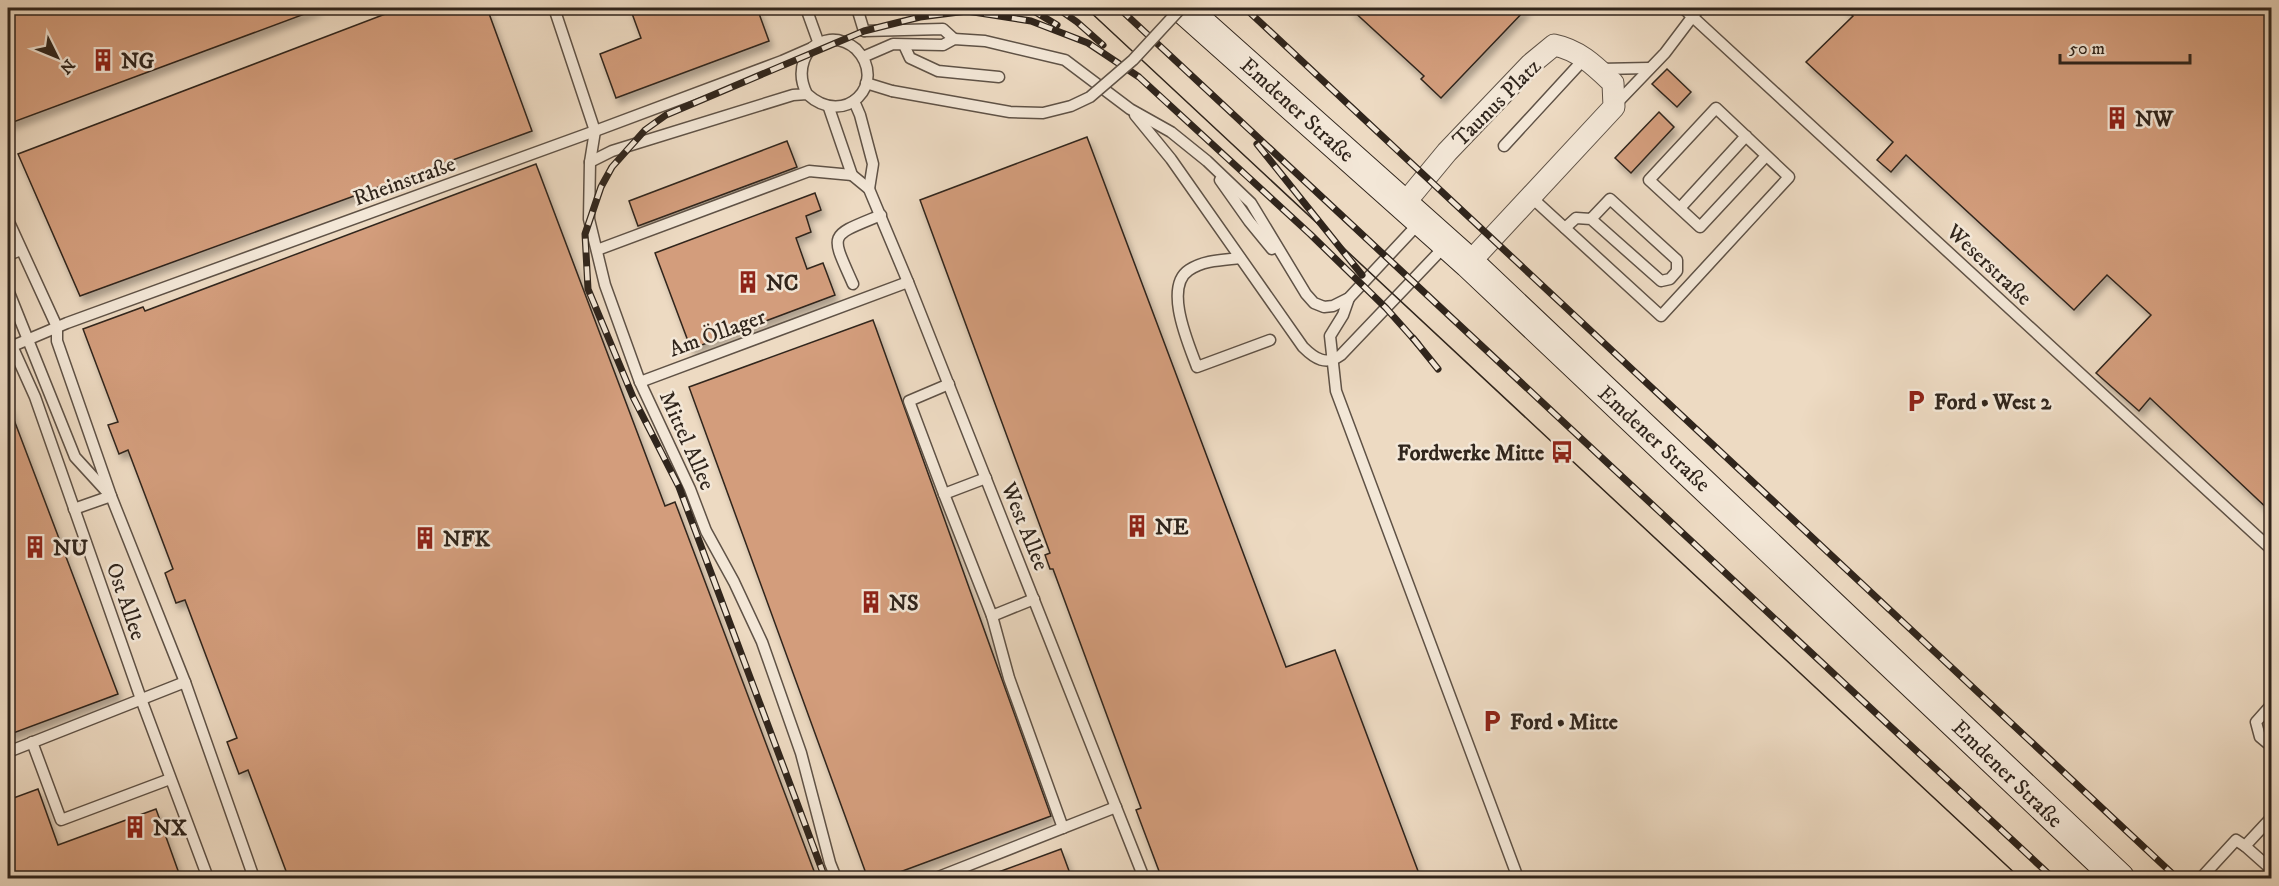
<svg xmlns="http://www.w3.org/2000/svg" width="2279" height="886" font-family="'IM FELL DW Pica',serif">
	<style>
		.building { fill: #d39d7b; stroke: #30251c; stroke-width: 1.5; filter: url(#shadow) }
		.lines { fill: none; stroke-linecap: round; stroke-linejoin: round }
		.lane-casing { stroke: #5f5246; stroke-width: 13 }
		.street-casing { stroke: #5f5246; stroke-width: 23 }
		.secondary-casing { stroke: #30251c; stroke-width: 32 }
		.lane { stroke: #f3e7d7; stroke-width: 10 }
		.street { stroke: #f3e7d7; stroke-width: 21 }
		.secondary { stroke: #f3e7d7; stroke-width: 30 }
		.tram { stroke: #30251c; stroke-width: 1.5 }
		.rail-casing { stroke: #30251c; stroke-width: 7 }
		.rail { stroke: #f3e7d7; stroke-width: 4.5; stroke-dasharray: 14; stroke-linecap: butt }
		.lane-bridge-casing { stroke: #5f5246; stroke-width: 13; stroke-linecap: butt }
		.lane-bridge { stroke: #f3e7d7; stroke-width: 10 }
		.labels { text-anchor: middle; stroke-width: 5; stroke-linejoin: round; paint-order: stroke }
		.poi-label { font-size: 22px; font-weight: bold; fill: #30251c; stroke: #f3e7d7; text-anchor: start }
		.street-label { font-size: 22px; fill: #30251c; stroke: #f3e7d7 }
	</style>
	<defs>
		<filter id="shadow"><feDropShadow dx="3.5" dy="6" stdDeviation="3" flood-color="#0004"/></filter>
	</defs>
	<rect width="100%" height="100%" fill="#eddac2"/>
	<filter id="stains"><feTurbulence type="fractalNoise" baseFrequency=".00333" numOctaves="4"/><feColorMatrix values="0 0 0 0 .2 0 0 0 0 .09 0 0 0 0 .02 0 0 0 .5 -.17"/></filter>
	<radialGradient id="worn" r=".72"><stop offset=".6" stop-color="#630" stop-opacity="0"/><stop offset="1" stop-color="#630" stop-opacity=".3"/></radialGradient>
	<g class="building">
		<polygon points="8,8 318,8 318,9 8,124"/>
		<polygon points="401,8 487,8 532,131 80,296 18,154"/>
		<polygon points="630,8 757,8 769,41 616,98 600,54 641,38"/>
		<polygon points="1350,8 1527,8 1441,98 1421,79 1424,76"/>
		<polygon points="1844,8 2271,8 2271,512 2150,398 2139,411 2096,373 2151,315 2107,275 2074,310 1906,155 1891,172 1877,160 1893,142 1806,62 1853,16"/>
		<polygon points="1667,69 1691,92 1677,107 1652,84"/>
		<polygon points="1659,112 1674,127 1631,173 1615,158"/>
		<polygon points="1087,137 1286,667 1335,650 1421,879 1162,879 1136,810 1141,808 1053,569 1050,569 1045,555 1050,553 920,200"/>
		<polygon points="787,141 797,167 638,226 629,201"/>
		<polygon points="536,164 665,506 675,502 817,879 289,879 248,770 239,774 227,742 237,738 185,600 176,603 165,573 173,569 128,450 119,454 108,425 118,422 83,329 143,307 145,311"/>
		<polygon points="815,193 821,210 806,216 811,232 796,238 807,269 823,263 835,295 691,349 655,253"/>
		<polygon points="873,320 1051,816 881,879 868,879 689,387"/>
		<polygon points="8,404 118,694 8,735"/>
		<polygon points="38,789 58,845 156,809 181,879 8,879 8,800"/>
		<polygon points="1061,849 1072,879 986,879 985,877"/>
	</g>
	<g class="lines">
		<g class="lane-casing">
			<g id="lane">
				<polyline points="554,8 595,131 590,162 589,219 605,285 640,382 690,489 706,531 734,582 762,642 801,753 830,863 836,878"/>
				<polyline points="806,8 819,44"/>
				<polyline points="857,8 864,31"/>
				<polyline points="1683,8 2272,550"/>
				<polyline points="864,31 943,29 954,39"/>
				<polyline points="904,45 910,58 938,71 999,77"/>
				<polyline points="863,57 893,44 943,45 954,39 985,41 1065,60 1130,109 1171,132 1207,161 1251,203 1306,294 1314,303 1324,307 1333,306 1349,298 1420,222"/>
				<polyline points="1600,69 1650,68"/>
				<polyline points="866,83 892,91"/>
				<polyline points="854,101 860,115 873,164 869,189"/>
				<polyline points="1614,106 1665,53 1699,8"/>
				<polyline points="829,108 852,175 869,189 908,282 1144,878"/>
				<path d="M1135,115L1171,159L1303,347C1315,359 1326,366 1341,355L1445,246"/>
				<polyline points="1504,146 1585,58"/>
				<path d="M590,162L612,151L793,95L807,94C845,129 889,83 856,49C849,43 839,39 830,40C802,44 796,73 807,94"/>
				<polyline points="1220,180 1249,221 1272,249"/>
				<polyline points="1531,197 1661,316 1789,177 1716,108 1649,180 1700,227 1766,156"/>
				<polyline points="1680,208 1746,136"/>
				<polyline points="8,220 57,327 57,341 111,496 185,682 254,878"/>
				<polyline points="1565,228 1576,218 1591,219 1661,281 1670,279 1677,271 1677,260 1610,199 1591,219"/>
				<polyline points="597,250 809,171 852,175"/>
				<polyline points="8,255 21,250"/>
				<path d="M1240,258C1223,260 1204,260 1189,270C1163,287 1189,345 1197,367L1270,340"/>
				<path d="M853,284C830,232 828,237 881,215"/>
				<polyline points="8,290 75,457 107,492"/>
				<polyline points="1349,298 1343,315 1330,336 1336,391 1518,878"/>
				<polyline points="8,337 35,397 141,699 208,878"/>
				<polyline points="8,348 67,323 595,131 782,61 814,47"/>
				<polyline points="640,382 908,282"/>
				<polyline points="949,384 909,401 944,494 986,478"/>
				<polyline points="944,494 992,616 1034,599"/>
				<polyline points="74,509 111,496"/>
				<polyline points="992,616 1009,678 1063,828"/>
				<polyline points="2272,704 2256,722 2260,737 2272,747"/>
				<polyline points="32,742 61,820 170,779"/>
				<polyline points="8,752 185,682"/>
				<polyline points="2245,846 2272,870"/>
				<polyline points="936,878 1116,807"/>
				<polyline points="2201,878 2236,840 2245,846 2272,817"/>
			</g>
		</g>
		<g class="street-casing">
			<path id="street" d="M1404,204L1447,152L1531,64L1554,45C1579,50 1595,66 1613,83L1614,107L1469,263"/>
		</g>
		<g class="secondary-casing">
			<polyline id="secondary" points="1183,8 1469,263 2119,878"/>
		</g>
		<use href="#lane" class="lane"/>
		<use href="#street" class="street"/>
		<use href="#secondary" class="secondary"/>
		<polyline class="tram" points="1086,8 2020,878"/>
		<g class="rail-casing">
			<g id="rail">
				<polyline points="1029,8 1057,25"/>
				<polyline points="1057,8 1077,22 1103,45"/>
				<polyline points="1119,8 2053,878"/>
				<polyline points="1245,8 2177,878"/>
				<polyline points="1257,144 1362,275"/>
				<polyline points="1413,338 1438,369"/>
				<polyline points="825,878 679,487 633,397 588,289 585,234 601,187 612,167 645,130 666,115 864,31 920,17 967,11 1031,21 1088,43 1139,77 1310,234 1386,308 1418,344"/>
			</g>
		</g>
		<use href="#rail" class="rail"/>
		<g class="lane-bridge-casing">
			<polyline id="lane-bridge" points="892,91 1010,112 1043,113 1071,106 1090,97 1133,60 1181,8"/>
		</g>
		<use href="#lane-bridge" class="lane-bridge"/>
	</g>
	<defs>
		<g id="building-bare" transform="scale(1.8)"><path d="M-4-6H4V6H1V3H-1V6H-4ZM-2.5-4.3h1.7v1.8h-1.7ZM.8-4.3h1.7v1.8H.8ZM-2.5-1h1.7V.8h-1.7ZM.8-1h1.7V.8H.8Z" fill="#8f2418" stroke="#f3e7d7" stroke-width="2.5" paint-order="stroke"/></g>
		<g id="parking-bare" transform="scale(1.8)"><path d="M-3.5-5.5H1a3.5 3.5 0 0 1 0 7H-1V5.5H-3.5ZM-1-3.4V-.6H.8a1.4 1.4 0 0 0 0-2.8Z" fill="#8f2418" stroke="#f3e7d7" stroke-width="2.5" paint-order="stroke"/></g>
		<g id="bus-bare" transform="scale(1.8)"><path d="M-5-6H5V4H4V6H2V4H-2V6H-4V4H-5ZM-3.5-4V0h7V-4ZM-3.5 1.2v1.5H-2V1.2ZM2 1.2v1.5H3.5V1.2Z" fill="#8f2418" stroke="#f3e7d7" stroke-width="2.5" paint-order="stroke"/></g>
	</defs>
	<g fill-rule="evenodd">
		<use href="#building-bare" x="103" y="60"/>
		<use href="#building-bare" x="2117" y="118"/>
		<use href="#building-bare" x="748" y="282"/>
		<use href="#parking-bare" x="1916" y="401"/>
		<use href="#bus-bare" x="1562" y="452"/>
		<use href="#building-bare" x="1137" y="526"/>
		<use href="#building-bare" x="425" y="538"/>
		<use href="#building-bare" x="35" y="547"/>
		<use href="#building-bare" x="871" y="602"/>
		<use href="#parking-bare" x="1492" y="721"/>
		<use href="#building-bare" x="135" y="827"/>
	</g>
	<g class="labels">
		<g class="poi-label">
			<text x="121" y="68">NG</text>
			<text x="2135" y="126">NW</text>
			<text x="766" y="290">NC</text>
			<text x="1934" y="409">Ford • West 2</text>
			<text x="1544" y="460" text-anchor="end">Fordwerke Mitte</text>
			<text x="1155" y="534">NE</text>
			<text x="443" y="546">NFK</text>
			<text x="53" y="555">NU</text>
			<text x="889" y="610">NS</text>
			<text x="1510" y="729">Ford • Mitte</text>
			<text x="153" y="835">NX</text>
		</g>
		<g class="street-label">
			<text transform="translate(1496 102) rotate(-45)" y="8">Taunus Platz</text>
			<text transform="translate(1298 109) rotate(42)" y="8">Emdener Straße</text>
			<text transform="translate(404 180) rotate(-20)" y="8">Rheinstraße</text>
			<text transform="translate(1990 264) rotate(43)" y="8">Weserstraße</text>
			<text transform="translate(717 332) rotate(-20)" y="8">Am Öllager</text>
			<text transform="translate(1655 438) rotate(43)" y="8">Emdener Straße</text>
			<text transform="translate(688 440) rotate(66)" y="8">Mittel Allee</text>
			<text transform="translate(1026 526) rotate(68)" y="8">West Allee</text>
			<text transform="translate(127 601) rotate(71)" y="8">Ost Allee</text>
			<text transform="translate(2008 773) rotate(44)" y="8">Emdener Straße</text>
		</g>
	</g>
	<rect width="2279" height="886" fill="none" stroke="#eddac2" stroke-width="30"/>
	<rect x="9" y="9" width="2261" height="868" fill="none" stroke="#30251c" stroke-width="3"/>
	<rect x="15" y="15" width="2249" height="856" fill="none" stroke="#30251c" stroke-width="1.5"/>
	<g transform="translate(57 57) rotate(133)" stroke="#f3e7d7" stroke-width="4.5" paint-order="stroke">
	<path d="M0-4.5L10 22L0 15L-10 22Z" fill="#30251c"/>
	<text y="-9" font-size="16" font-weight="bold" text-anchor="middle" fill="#30251c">N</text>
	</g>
	<path d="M2060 54v9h130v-9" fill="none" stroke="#30251c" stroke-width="3"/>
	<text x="2069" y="54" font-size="18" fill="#30251c" stroke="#f3e7d7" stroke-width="4.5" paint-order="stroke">50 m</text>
	<rect width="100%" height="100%" filter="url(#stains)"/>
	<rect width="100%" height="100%" fill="url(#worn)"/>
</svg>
